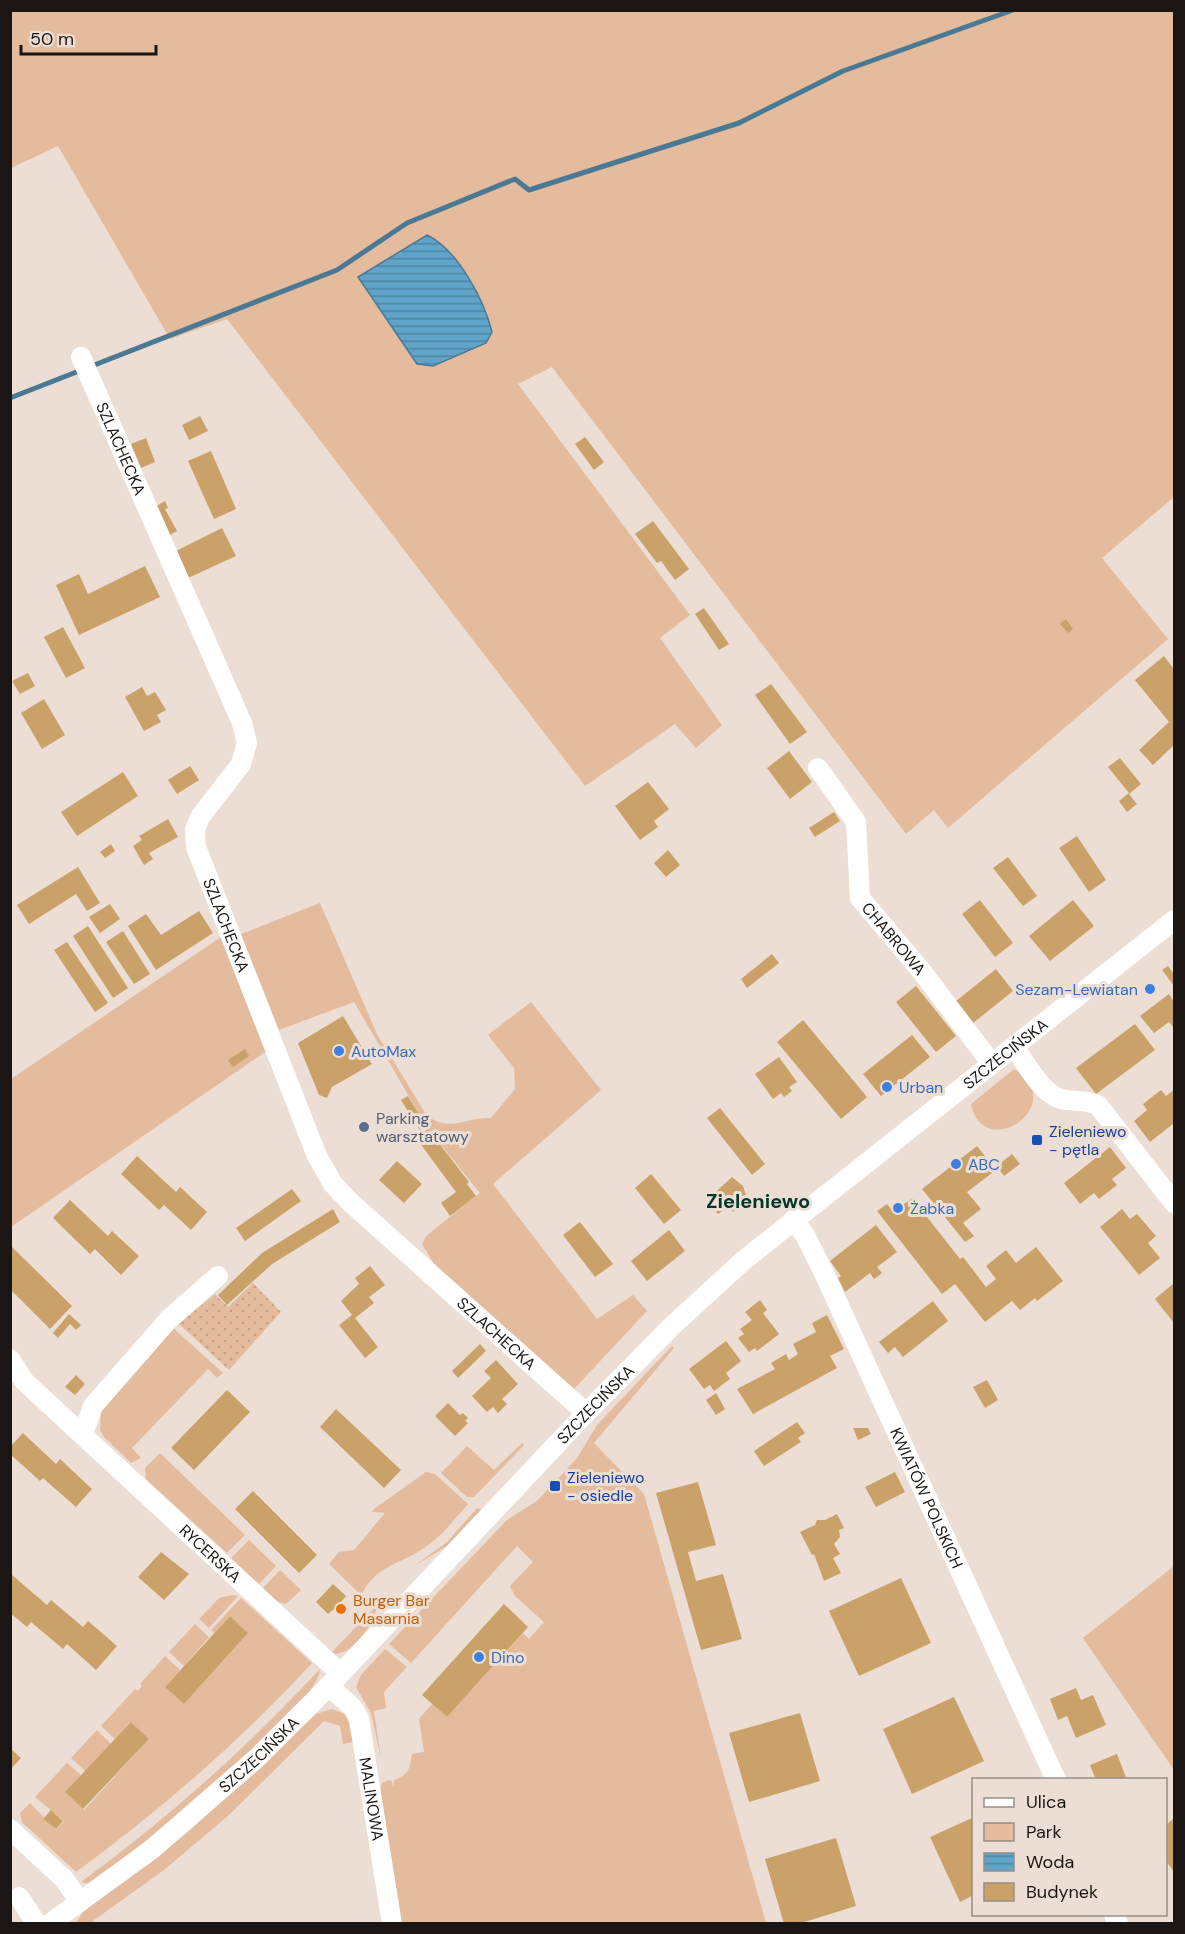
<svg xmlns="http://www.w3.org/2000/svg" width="1185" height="1934" font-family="'DM Sans',sans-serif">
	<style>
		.green { fill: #e4bb9d }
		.park { fill: url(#park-dots) }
		.water { fill: url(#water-rules); stroke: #4b7993; stroke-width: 1.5 }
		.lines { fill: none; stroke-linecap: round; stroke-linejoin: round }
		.stream { stroke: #4b7993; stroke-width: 5 }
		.building { fill: #caa269 }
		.minor { stroke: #fff; stroke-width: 20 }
		.shop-dot { fill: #3f7fe0; stroke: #ecded4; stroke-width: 2 }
		.service-dot { fill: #5c6f8a; stroke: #ecded4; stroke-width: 2 }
		.transit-dot { fill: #1a4fb4; stroke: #ecded4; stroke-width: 2 }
		.food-dot { fill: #e8710a; stroke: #ecded4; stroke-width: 2 }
		.labels { text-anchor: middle; stroke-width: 6; stroke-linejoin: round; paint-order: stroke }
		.street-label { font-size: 16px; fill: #1b1613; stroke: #ecded4 }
		.shop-label { font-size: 16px; fill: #366cbe; stroke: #ecded4; text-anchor: start }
		.service-label { font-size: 16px; fill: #4e5e75; stroke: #ecded4; text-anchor: start }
		.transit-label { font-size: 16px; fill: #164399; stroke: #ecded4; text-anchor: start }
		.food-label { font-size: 16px; fill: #c56008; stroke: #ecded4; text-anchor: start }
		.quarter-label { font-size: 20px; font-weight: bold; fill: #003729; stroke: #ecded4 }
	</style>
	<defs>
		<pattern id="park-dots" width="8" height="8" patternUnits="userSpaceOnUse" patternTransform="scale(1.5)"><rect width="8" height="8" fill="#e4bb9d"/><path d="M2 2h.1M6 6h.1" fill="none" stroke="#c3a086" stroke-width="1.8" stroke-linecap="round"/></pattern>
		<pattern id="water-rules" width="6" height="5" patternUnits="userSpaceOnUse" patternTransform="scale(1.5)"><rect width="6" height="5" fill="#60a4ca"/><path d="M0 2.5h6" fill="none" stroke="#4e85a3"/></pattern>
	</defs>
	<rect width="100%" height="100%" fill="#ecded4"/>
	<g class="green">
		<polygon points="10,11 1174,11 1174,497 1102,558 1168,639 948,828 934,810 906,834 552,367 518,384 690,615 660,638 722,725 696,748 675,724 585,786 227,319 170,339 58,146 11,168"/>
		<path d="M320,903L377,1034L427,1116C452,1133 464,1117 491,1118L515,1089L514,1068L488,1035L531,1002L601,1090L493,1184L597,1319L633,1295L647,1311L573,1390L436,1267L422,1244L426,1236L480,1193L428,1129L354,1002L279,1030L241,934Z"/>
		<polygon points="221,937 268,1050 11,1227 11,1079"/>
		<path d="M1014,1069C1072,1104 983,1164 971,1104Z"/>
		<polygon points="172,1327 223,1373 217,1378 208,1369 132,1448 141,1458 131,1463 104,1437 100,1430 101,1411"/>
		<path d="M672,1346L674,1348L594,1443L644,1494L766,1923H401L379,1794L382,1783L386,1781L391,1780L394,1787V1780C409,1776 410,1767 412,1754L424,1752L419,1719L432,1704L447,1717L523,1633L529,1639L544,1622L515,1596L510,1586L533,1562L517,1546L411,1663L389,1644L507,1520L537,1501L548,1489L552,1492L559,1485L556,1481L577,1458L597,1425Z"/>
		<polygon points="522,1443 524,1445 474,1497 467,1497 441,1473 467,1446 494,1470"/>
		<polygon points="160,1453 245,1535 227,1553 146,1479 145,1468"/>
		<path d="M426,1472L435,1474L468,1504C454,1520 441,1537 424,1548C396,1567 379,1563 361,1595L329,1564L339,1552L354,1550L385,1513L372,1512L374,1509Z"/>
		<polygon points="477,1508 481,1510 447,1546 414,1566 447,1542"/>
		<polygon points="249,1540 276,1566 259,1584 231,1558"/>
		<polygon points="1174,1566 1174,1565 1174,1770 1083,1638"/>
		<polygon points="280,1570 301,1590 286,1604 278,1602 263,1588"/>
		<polygon points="232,1595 238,1596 209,1628 199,1619 219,1598"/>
		<path d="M241,1598L312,1663C240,1741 162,1809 76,1872L22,1822L20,1813L30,1803L56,1830L64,1821L35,1797L67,1763L81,1775L65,1792L84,1810L149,1739L131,1722L115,1739L101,1726L135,1689L138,1691L142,1686L140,1684L165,1656L180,1670L165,1687L184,1704L248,1633L230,1616L214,1633L211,1630Z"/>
		<path d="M377,1605C375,1622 355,1652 336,1654L332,1652Z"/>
		<polygon points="195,1624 209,1637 184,1666 169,1652"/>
		<polygon points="385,1649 407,1667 384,1692 386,1708 374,1711 381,1759 371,1713 356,1687 361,1675"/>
		<path d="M320,1669C320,1708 124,1859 89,1884L81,1882C168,1818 246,1749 320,1669Z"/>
		<polygon points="332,1709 347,1715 353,1742 343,1744 340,1726 324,1721 229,1815 164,1870 90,1923 75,1924 83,1912 187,1833 316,1714"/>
		<polygon points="97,1730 111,1744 85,1771 71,1758"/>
	</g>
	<polygon class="park" points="253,1283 281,1312 229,1370 179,1324 215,1294 228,1307"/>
	<path class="water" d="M427,235C458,250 484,300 492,332L486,343L433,366L417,364L358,277Z"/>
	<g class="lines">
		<polyline class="stream" points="10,398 337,270 407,223 515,179 529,190 739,123 843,71 1013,10"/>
	</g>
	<g class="building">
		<polygon points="200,416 208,431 189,440 182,425"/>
		<polygon points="585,437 604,462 594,470 575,444"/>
		<polygon points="146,438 155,462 141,468 131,444"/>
		<polygon points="211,451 236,509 214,519 188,461"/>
		<polygon points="165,501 168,508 165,509 177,531 168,536 153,508"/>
		<polygon points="653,521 689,569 675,580 661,561 657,563 635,534"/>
		<polygon points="222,528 236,556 188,578 176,551"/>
		<polygon points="145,566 160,597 79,635 56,585 79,574 88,594"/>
		<polygon points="704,608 729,644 719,650 695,614"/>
		<polygon points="1066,619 1073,629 1068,633 1060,624"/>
		<polygon points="63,627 85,668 66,678 44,637"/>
		<polygon points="1164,656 1174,669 1174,745 1153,765 1139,750 1169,722 1135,680"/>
		<polygon points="28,673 35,686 20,694 12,681"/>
		<polygon points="771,684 807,732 790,744 755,695"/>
		<polygon points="142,687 147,696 155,692 166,710 157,715 161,722 144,731 125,697"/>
		<polygon points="44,699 65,735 42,749 21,713"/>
		<polygon points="789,751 812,782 790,799 767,768"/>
		<polygon points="1120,758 1141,784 1129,794 1137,804 1127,812 1119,801 1129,793 1108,767"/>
		<polygon points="190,766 199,780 177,794 168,780"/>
		<polygon points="123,772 138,796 77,836 61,812"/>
		<polygon points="648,782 669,809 654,821 658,827 640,840 615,806"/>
		<polygon points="834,812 840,821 815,837 809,828"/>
		<polygon points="168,819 178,837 149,853 153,859 144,865 133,846 142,840 139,836"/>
		<polygon points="1077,836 1106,880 1089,892 1059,848"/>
		<polygon points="111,844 115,851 105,858 100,852"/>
		<polygon points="668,850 680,865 666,877 654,863"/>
		<polygon points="1008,857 1037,896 1023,906 993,868"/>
		<polygon points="78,867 100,903 87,911 76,894 29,924 17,905"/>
		<polygon points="980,900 1013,943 995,957 962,914"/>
		<polygon points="1073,900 1094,926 1050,961 1029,936"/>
		<polygon points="110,904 120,919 100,933 89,917"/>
		<polygon points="199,911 213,933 156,970 128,926 146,914 161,935"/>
		<polygon points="88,926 128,988 113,998 73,936"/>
		<polygon points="123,931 150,974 134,984 106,942"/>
		<polygon points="67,942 108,1003 95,1012 54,950"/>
		<polygon points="772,954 779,963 747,988 741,979"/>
		<polygon points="1168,966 1174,974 1174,986 1162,970"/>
		<polygon points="996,969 1013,991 973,1023 956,1001"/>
		<polygon points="916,986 956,1036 936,1052 896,1002"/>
		<polygon points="1169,994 1174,1002 1174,1028 1169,1022 1154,1033 1140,1016"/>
		<polygon points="343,1016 372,1064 332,1087 327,1098 319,1095 298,1043"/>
		<polygon points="803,1020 867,1097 841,1119 777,1042"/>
		<polygon points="1135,1024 1155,1050 1096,1094 1076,1068"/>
		<polygon points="912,1035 930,1057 881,1096 863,1074"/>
		<polygon points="245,1049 249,1056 233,1067 228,1060"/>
		<polygon points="779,1057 797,1082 789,1087 792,1091 784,1097 781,1093 773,1099 755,1074"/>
		<polygon points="1161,1090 1166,1096 1174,1090 1174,1123 1150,1142 1134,1121 1147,1110 1143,1104"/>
		<polygon points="408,1096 427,1127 421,1132 401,1100"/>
		<polygon points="720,1108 765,1164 752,1175 707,1118"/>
		<polygon points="428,1129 469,1182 467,1184 476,1196 450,1216 441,1203 456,1192 416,1138"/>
		<polygon points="977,1146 996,1170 967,1192 981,1209 963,1223 974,1236 965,1242 922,1189"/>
		<polygon points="1110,1147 1126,1168 1112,1179 1117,1185 1099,1199 1094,1193 1080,1204 1064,1183"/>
		<polygon points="1012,1154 1020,1164 1004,1176 997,1166"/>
		<polygon points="137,1156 176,1192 180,1187 207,1212 191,1230 164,1205 159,1210 121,1174"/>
		<polygon points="397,1161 422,1184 404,1203 379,1180"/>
		<polygon points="651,1174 681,1210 664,1224 635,1188"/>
		<polygon points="732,1177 743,1186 746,1195 736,1203 739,1207 733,1212 730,1208 725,1209 718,1214 707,1200"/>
		<polygon points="292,1189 301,1201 245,1241 236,1228"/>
		<polygon points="912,1198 960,1259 963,1257 986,1287 996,1279 986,1266 1006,1250 1016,1263 1036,1247 1063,1281 1037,1301 1035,1298 1020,1310 1012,1301 985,1322 955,1284 942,1294 877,1211 887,1204 893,1212"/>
		<polygon points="70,1200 108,1236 112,1231 139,1256 121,1275 95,1249 90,1254 53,1218"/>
		<polygon points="333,1209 340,1222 272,1264 227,1305 218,1295 262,1253"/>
		<polygon points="1122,1209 1130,1219 1137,1214 1156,1236 1148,1243 1160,1258 1139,1275 1100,1227"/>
		<polygon points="580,1222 613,1264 595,1277 563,1235"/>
		<polygon points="876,1225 897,1252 877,1267 882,1273 874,1279 870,1273 845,1292 838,1278 841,1276 830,1261"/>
		<polygon points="669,1230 685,1251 647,1281 631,1261"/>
		<polygon points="10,1245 72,1306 50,1329 10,1289"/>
		<polygon points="370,1266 385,1285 369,1297 374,1303 355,1318 378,1347 365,1358 339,1325 352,1315 341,1301 359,1284 355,1278"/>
		<polygon points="1174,1283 1174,1323 1155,1299"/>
		<polygon points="760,1300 767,1310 763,1313 779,1334 757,1351 755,1348 749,1352 738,1338 744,1334 740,1329 752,1320 745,1312"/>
		<polygon points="933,1301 948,1321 903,1357 895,1347 888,1353 879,1342"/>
		<polygon points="69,1314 81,1325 76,1330 70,1324 58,1338 53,1333"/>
		<polygon points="827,1315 844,1349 830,1356 837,1368 753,1414 737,1389 775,1369 771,1363 786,1354 789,1360 798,1354 793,1344 816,1332 812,1323"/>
		<polygon points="726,1341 741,1361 726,1373 730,1379 714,1391 710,1385 704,1389 689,1369"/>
		<polygon points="480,1344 486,1351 458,1378 452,1371"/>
		<polygon points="496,1360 518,1384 502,1399 507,1404 498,1413 493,1407 487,1412 472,1396 491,1378 484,1371"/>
		<polygon points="76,1375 85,1384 75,1395 65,1387"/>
		<polygon points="987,1380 998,1400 985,1408 973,1387"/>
		<polygon points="227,1390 250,1412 194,1470 171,1448"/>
		<polygon points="716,1393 725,1409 716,1415 706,1400"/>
		<polygon points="448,1403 460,1415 463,1413 468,1418 465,1421 468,1423 455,1436 435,1416"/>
		<polygon points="336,1409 401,1470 384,1488 320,1427"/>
		<polygon points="797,1422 805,1433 798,1438 801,1442 764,1466 754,1451"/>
		<polygon points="853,1428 868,1428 871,1434 858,1440"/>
		<polygon points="23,1433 56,1464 60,1459 92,1489 76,1507 43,1478 40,1481 10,1454 10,1447"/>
		<polygon points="895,1472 905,1492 876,1507 865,1487"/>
		<polygon points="698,1482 716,1545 688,1552 696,1581 723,1574 742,1639 701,1650 656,1493"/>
		<polygon points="253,1491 317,1555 299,1573 235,1509"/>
		<polygon points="837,1514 844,1528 839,1530 840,1537 834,1544 840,1554 833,1558 841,1573 824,1581 814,1554 812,1555 800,1532 815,1525 817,1520 825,1520"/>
		<polygon points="161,1552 189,1574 164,1600 138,1577"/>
		<polygon points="12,1575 47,1605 51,1600 83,1627 88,1621 117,1646 96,1670 67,1644 63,1649 31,1622 27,1627 10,1613"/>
		<polygon points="901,1578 931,1643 859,1676 829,1611"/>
		<polygon points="333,1584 346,1596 341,1602 344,1605 338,1612 334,1609 328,1614 316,1602"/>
		<polygon points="504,1604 528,1627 447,1717 422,1695"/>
		<polygon points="230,1616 248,1633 184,1704 165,1687"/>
		<polygon points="1076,1688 1081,1700 1093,1695 1106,1725 1076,1738 1067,1716 1058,1720 1050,1699"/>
		<polygon points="954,1697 984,1761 912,1794 883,1729"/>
		<polygon points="800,1713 820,1781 749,1802 729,1733"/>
		<polygon points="131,1722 149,1739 83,1809 65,1792"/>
		<polygon points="10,1748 21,1758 10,1770"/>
		<polygon points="1117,1754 1127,1780 1096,1780 1090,1765"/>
		<polygon points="51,1810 63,1821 56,1829 43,1819"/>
		<polygon points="974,1817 974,1895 960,1902 930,1837"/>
		<polygon points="1173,1819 1174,1822 1174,1872 1166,1861 1166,1825"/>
		<polygon points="836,1838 856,1906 798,1924 784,1924 765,1859"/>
	</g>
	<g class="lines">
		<g class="minor">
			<path id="s1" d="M81,357L242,723L247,743L241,764L200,817L195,830L196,847L317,1156L333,1184L350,1202L586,1413"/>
			<path id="s2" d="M818,768L856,822L860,898L923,973L992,1064"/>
			<path d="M1014,1047C1026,1063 1041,1093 1061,1099C1074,1102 1085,1099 1098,1105L1174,1203"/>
			<path id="s3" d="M793,1220L805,1235L824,1273L1056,1780"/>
			<path id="s4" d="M10,1359L24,1381L340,1673"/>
			<polyline points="83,1434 93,1406 169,1319 218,1276"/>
			<path id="s5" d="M329,1686L353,1708L359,1719L392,1924"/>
			<polyline points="10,1829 64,1879 80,1902"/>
			<polyline points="19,1897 37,1924"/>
			<polyline points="1114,1914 1118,1924"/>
			<path id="s6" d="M49,1924L151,1850L258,1757L329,1686L586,1413L672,1326L744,1260L1174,920"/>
		</g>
	</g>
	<g class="shop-dot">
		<circle cx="1150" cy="989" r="6"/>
		<circle cx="339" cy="1051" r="6"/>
		<circle cx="887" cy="1087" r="6"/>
		<circle cx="956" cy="1164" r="6"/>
		<circle cx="898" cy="1208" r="6"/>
		<circle cx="479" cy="1657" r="6"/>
	</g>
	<circle class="service-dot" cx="364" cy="1127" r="6"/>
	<g class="transit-dot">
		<rect x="1031" y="1134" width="12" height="12" rx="3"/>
		<rect x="549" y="1480" width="12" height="12" rx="3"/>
	</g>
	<circle class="food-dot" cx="341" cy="1609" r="6"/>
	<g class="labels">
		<g class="street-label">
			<text dy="6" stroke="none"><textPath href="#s1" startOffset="100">SZLACHECKA</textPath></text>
			<text dy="6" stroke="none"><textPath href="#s1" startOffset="624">SZLACHECKA</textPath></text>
			<text dy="6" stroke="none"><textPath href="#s2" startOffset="195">CHABROWA</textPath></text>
			<text dy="6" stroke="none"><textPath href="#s6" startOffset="1296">SZCZECIŃSKA</textPath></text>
			<text dy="6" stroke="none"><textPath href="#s1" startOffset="1126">SZLACHECKA</textPath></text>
			<text dy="6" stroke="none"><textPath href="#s6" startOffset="756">SZCZECIŃSKA</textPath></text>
			<text dy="6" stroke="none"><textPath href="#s3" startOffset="309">KWIATÓW POLSKICH</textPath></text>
			<text dy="6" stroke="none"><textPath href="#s4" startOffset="280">RYCERSKA</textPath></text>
			<text dy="6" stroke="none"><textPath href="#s6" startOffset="270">SZCZECIŃSKA</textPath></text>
			<text dy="6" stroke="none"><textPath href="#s5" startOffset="126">MALINOWA</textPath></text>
		</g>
		<g class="shop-label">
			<text x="1138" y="995" text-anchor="end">Sezam-Lewiatan</text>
			<text x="351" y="1057">AutoMax</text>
			<text x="899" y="1093">Urban</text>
			<text x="968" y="1170">ABC</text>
			<text x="910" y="1214">Żabka</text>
			<text x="491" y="1663">Dino</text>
		</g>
		<g class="service-label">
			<text x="376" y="1124">Parking<tspan x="376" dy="18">warsztatowy</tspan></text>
		</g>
		<g class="transit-label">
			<text x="1049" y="1137">Zieleniewo<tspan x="1049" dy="18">- pętla</tspan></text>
			<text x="567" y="1483">Zieleniewo<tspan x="567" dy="18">- osiedle</tspan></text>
		</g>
		<g class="food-label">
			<text x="353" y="1606">Burger Bar<tspan x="353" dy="18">Masarnia</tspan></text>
		</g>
		<g class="quarter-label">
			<text x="758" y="1208">Zieleniewo</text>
		</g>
	</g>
	<rect width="1185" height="1934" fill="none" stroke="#1b1613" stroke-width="24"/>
	<rect x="972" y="1778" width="195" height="138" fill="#ecded4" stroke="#988e87" stroke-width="1.5"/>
	<rect x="984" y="1798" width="30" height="9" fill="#ffffff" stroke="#988e87" stroke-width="1.5"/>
	<text x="1026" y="1808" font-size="18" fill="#1b1613">Ulica</text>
	<rect x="984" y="1823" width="30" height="18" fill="#e4bb9d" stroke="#988e87" stroke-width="1.5"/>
	<text x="1026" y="1838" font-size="18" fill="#1b1613">Park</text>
	<rect x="984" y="1853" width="30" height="18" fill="url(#water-rules)" stroke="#988e87" stroke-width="1.5"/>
	<text x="1026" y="1868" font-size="18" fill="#1b1613">Woda</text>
	<rect x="984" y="1883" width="30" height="18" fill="#caa269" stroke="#988e87" stroke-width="1.5"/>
	<text x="1026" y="1898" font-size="18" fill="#1b1613">Budynek</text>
	<path d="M21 45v9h135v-9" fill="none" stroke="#1b1613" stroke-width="3"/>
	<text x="30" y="45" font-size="18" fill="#1b1613" stroke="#ecded4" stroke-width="4.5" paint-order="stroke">50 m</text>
</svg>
